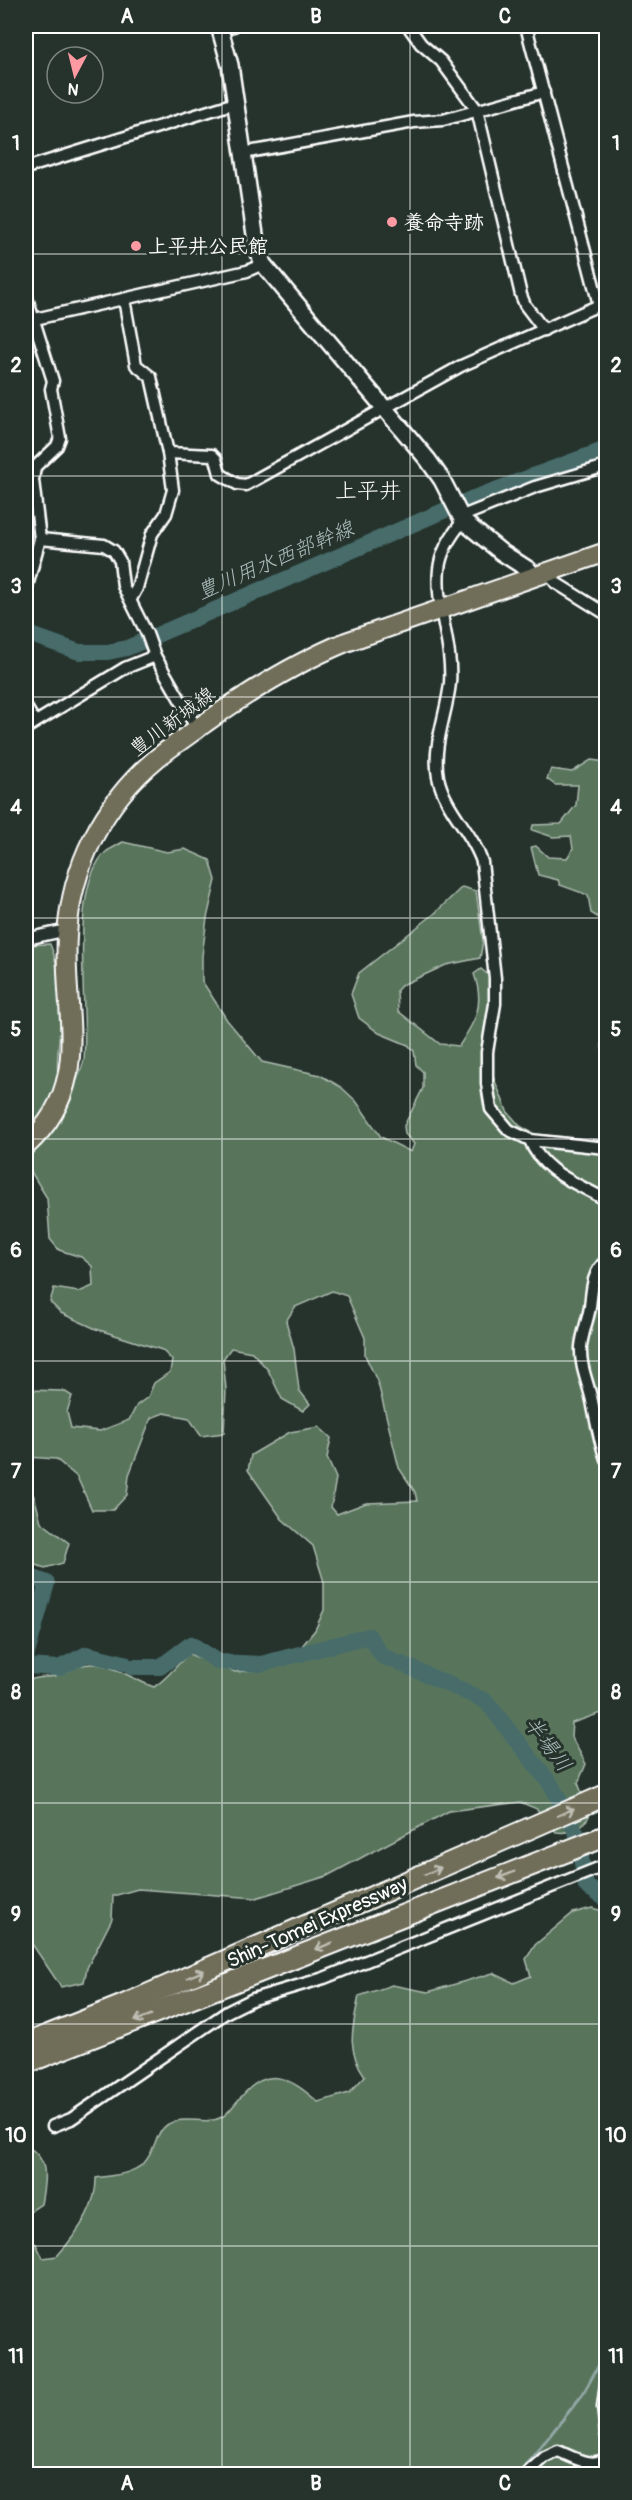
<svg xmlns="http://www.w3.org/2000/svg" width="632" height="2500" font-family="Pangolin,'Klee One',sans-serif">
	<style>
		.green { fill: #58755c; stroke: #acbaae; stroke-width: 1.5 }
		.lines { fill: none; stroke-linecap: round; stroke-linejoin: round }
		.stream { stroke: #91a7a6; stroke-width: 3 }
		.river { stroke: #476c6b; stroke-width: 16 }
		.street-casing { stroke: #fff; stroke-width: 15 }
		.secondary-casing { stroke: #fff; stroke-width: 20 }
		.primary-casing { stroke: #fff; stroke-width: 22 }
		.highway-casing { stroke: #fff; stroke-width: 24 }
		.street { stroke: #26332d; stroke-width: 10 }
		.secondary { stroke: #26332d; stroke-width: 15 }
		.primary { stroke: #706e59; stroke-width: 18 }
		.highway { stroke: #706e59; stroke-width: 20 }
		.oneway { stroke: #bfbeb4 }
		.grid { fill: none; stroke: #fff; stroke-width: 1.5; stroke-opacity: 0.55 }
		.poi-dot { fill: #ff9aa2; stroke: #26332d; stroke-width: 2 }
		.labels { text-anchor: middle; stroke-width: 6; stroke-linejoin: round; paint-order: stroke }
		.poi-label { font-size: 20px; font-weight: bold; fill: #fff; stroke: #26332d; text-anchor: start }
		.street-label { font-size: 20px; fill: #fff; stroke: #26332d }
		.water-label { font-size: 21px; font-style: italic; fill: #acbdbc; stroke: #26332d }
		.quarter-label { font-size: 22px; fill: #fff; stroke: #26332d }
		.neatline { fill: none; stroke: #fff; stroke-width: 2 }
		.grid-label { font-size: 20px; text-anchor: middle; font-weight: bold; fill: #fff }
	</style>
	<rect width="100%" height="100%" fill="#26332d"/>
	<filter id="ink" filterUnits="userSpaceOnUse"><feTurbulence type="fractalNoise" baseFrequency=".0167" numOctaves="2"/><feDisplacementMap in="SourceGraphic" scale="12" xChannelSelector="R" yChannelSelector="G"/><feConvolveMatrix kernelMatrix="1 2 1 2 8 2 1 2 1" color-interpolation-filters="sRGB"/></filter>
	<g filter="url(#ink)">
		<g class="green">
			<polygon points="591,760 606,762 606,1052 602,1049 600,969 606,957 601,919 591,913 588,895 560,885 558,880 538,875 531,847 536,846 548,857 567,858 573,849 571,836 553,837 532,830 533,825 561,824 576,805 578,785 555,785 547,779 551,769 572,772"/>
			<path d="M123,842L167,852L185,849L210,860L216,880L207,918L202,956V981L227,1020L262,1062L320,1075L341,1087L356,1101L381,1137L411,1152L414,1144L405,1134L404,1126L423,1088V1072L416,1065L414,1051L408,1045L379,1033L359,1018L351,994L359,973L434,914L462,887L476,891L483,941L480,958L446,965L402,985L397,990L398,1011L440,1044L459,1046C476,1020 485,1005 474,974L481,969L491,977V1071L507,1111L520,1126L541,1138L584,1151H606V1713L598,1714L572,1723L571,1736L586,1764L578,1783L590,1814C584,1828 570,1834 556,1832L537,1809L520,1802L449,1811L327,1876L256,1898L138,1889L113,1896L112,1919L87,1968L84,1982L61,1987L26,1935V1682C37,1675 50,1679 62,1674C68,1672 73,1668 79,1666C105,1657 130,1679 154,1687C168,1678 176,1665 189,1654L235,1672L268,1669L288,1663L315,1630L324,1610V1582L313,1546L282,1519L248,1470L251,1455L290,1432L319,1427L331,1438L327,1458L336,1478L331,1507L337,1514L366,1503L417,1501L415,1492L399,1468L378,1383L365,1355V1338L347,1296L332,1291L295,1307L286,1321L294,1349L299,1390L310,1404L303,1411L282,1399L268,1370L252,1352L231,1348L223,1359L226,1389L224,1433L201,1436L189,1418L164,1413L151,1418L129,1475L127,1495L113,1510H92L77,1477L56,1459L28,1457L26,1476V1390L64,1391L72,1396L67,1412L71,1428L100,1431L129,1420L137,1405L148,1397L154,1383L170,1372L172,1360L162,1350L96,1329L61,1313L50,1302L54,1288L79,1292L93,1286L92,1266L81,1257L59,1250L50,1239L47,1198L30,1170L26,1167V945L50,944C61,970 61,1001 60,1029C59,1045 56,1060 58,1076L77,1080C79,1074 83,1066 84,1059C89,1011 67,884 107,851C112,848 118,845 123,842Z"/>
			<polygon points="26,1478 35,1499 41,1522 69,1543 63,1563 45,1568 26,1562"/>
			<path d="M592,1908L606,1912V2474H26V2237L36,2244L43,2258L57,2256C76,2235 97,2207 96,2178C113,2175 131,2175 144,2163C157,2150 154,2126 176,2121C191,2117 207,2125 222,2117C229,2113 235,2103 241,2097C269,2064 290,2078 318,2102L349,2093L365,2076C345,2049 353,2026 359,1996L392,1985L428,1992L493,1973L514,1983L531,1976L526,1959L535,1945L573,1913Z"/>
			<path d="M26,2146C51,2159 45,2181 41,2204L26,2214Z"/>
		</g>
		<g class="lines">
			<polyline class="stream" points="519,2474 583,2394 606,2352"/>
			<g class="river">
				<polyline points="26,633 79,652 108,652 127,648 471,499 606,449"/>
				<polyline points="26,1575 47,1583 26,1657"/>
				<polyline points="400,1663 486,1701 552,1786 577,1834 586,1886 606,1899"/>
				<polyline points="26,1666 59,1668 87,1654 124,1663"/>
				<polyline points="132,1667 160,1667 191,1644 219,1662 261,1664 369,1636 382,1656 390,1659"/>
			</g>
			<g class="street-casing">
				<g id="street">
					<polyline points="408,26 421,44 441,61 477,110 521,295 525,305 544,330"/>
					<polyline points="526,26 599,305 606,316"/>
					<polyline points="220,29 234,26"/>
					<polyline points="243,153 414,122 443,120 544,92"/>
					<polyline points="26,168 235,103"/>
					<polyline points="26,295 53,381 51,389 60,438 57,446 35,467 33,480 40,539 26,590"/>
					<polyline points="124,299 136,365 151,377 168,453 173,490 166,514 152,534 137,588 131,599"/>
					<polyline points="26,321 247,271 263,264"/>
					<polyline points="168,453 212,455 216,459 220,474 237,484 246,485 461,366 606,302"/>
					<polyline points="460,517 535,487 606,466"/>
					<path d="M463,521C452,534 441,551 439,569C435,607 453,644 450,683C447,714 432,745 438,777C445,810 472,831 482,862L495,978V1004L487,1052V1084L491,1109L509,1130L530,1140L606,1148"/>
					<polyline points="40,539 104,545 114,551 120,561 123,586 147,634 155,656 197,729"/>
					<polyline points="547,572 556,583 606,614"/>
					<polyline points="26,707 35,722"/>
					<polyline points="26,728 125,668 155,656"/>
					<polyline points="26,939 67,930"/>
					<path d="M530,1140C541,1172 579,1184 606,1200"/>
					<path d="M606,1261C592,1272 592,1290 590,1307C588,1320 582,1334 581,1347C580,1367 588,1382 592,1401C596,1421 599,1439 606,1459"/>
					<polyline points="53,2126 71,2119 227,2012 253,1999 324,1978 606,1865"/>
					<polyline points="606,2383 603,2407 606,2434"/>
					<path d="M526,2474L545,2457L558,2451C575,2458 591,2469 606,2458"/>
				</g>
			</g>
			<g class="secondary-casing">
				<polyline id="secondary" points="219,26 230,65 257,248 263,264 428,460 442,480 463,521 501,552 529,570 534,577"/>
			</g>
			<g class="primary-casing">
				<path id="primary" d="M26,1146C95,1083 62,1014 67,936C71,866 103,803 157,758C172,746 189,735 205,723C250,691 295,663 346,642L606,552"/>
			</g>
			<g class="highway-casing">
				<g id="highway">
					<polyline points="26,2044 124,2005 606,1795"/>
					<polyline points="26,2063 606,1836"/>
				</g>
			</g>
			<use href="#street" class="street"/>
			<use href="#secondary" class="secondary"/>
			<use href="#primary" class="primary"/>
			<use href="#highway" class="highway"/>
		</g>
		<defs><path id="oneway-shaft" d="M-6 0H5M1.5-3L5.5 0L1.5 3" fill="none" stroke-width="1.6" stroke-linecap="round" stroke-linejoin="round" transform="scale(1.5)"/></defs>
		<g class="oneway">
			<use href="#oneway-shaft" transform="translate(566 1812) rotate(-24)"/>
			<use href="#oneway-shaft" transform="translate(433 1871) rotate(-24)"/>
			<use href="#oneway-shaft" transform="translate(506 1875) rotate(159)"/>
			<use href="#oneway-shaft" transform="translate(324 1946) rotate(158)"/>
			<use href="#oneway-shaft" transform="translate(196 1974) rotate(-23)"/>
			<use href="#oneway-shaft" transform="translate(143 2018) rotate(158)"/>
		</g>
	</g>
	<path class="grid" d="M222,26V2474M410,26V2474M26,254H606M26,476H606M26,697H606M26,918H606M26,1139H606M26,1361H606M26,1582H606M26,1803H606M26,2024H606M26,2246H606"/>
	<g class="poi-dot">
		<circle cx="392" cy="222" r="6"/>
		<circle cx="136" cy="246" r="6"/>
	</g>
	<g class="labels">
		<g class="poi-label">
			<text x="404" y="229">養命寺跡</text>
			<text x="148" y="253">上平井公民館</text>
		</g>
		<g class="street-label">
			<text transform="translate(172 721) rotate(-37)" y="7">豊川新城線</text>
			<text transform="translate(317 1922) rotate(-24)" y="7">Shin-Tomei Expressway</text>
		</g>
		<g class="water-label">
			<text transform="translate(275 560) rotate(-23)" y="7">豊川用水西部幹線</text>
			<text transform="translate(548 1744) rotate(53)" y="7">半場川</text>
		</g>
		<g class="quarter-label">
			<text x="368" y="498">上平井</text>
		</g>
	</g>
	<rect width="632" height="2500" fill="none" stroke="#26332d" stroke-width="66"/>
	<g transform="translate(75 75) rotate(187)"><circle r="28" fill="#26332d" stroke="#7d8581" stroke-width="1.5"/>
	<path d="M0-4.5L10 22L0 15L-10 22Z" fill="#ff9aa2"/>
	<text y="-9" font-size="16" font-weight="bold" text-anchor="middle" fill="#ffffff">N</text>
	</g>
	<rect x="33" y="33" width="566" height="2434" class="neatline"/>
	<g class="grid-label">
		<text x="127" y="23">A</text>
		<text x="316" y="23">B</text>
		<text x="505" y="23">C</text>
		<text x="16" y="150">1</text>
		<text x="616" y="150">1</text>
		<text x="16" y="372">2</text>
		<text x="616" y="372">2</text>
		<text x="16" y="593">3</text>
		<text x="616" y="593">3</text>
		<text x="16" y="814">4</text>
		<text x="616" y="814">4</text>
		<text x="16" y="1036">5</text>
		<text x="616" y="1036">5</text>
		<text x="16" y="1257">6</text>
		<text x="616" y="1257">6</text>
		<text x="16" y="1478">7</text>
		<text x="616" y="1478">7</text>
		<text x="16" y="1699">8</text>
		<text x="616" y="1699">8</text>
		<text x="16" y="1921">9</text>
		<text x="616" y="1921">9</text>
		<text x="16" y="2142">10</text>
		<text x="616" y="2142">10</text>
		<text x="16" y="2363">11</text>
		<text x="616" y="2363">11</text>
		<text x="127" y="2490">A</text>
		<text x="316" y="2490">B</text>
		<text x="505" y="2490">C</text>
	</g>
</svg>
